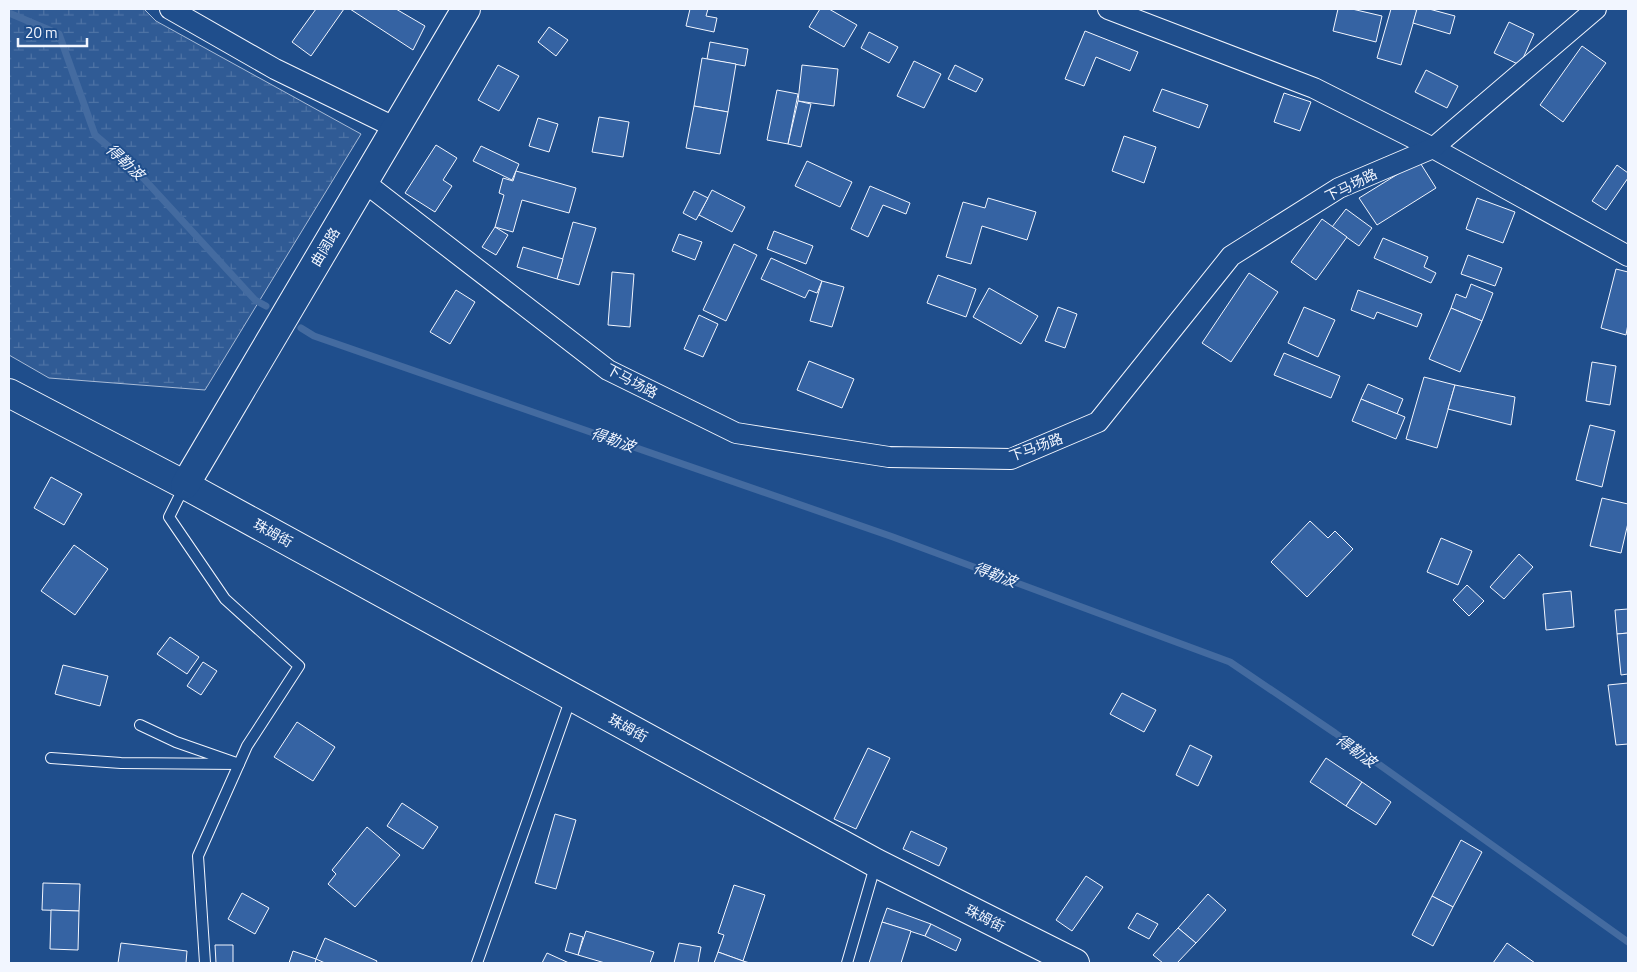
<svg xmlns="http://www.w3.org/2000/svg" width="1637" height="972" font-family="'Titillium Web','Noto Sans SC',sans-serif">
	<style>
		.wetland { fill: url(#wetland-marsh); stroke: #a8bbd7 }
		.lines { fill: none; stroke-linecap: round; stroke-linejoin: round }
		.stream { stroke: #446ba0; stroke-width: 7 }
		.building { fill: #3563a3; stroke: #f2f6ff }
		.lane-casing { stroke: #f2f6ff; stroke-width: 12 }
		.street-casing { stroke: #f2f6ff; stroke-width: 22 }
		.secondary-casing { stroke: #f2f6ff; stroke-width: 30 }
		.lane { stroke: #1f4e8c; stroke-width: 10 }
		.street { stroke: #1f4e8c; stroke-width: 20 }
		.secondary { stroke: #1f4e8c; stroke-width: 28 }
		.labels { text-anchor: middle; stroke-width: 4; stroke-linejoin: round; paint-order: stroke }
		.street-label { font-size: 14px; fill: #f2f6ff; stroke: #1f4e8c }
		.water-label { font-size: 15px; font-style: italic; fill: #f2f6ff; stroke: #1f4e8c }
	</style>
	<defs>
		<pattern id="wetland-marsh" width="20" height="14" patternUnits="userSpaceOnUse" patternTransform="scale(1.25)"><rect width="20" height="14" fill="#305b95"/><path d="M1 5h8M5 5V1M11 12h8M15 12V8" fill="none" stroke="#4e73a5"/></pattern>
	</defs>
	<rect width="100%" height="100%" fill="#1f4e8c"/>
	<polygon class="wetland" points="9,9 144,9 156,21 361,134 205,390 49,378 9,355"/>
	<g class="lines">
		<g class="stream">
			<polyline points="9,13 59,34 95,135 134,168 255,300 266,306"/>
			<polyline points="301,328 314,336 893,537 1230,662 1335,733 1628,942"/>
		</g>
	</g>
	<g class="building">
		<polygon points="316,9 344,9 311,56 292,42"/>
		<polygon points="350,9 396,9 425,26 413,50"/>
		<polygon points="690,9 708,9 706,16 717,18 714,32 686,26"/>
		<polygon points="820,9 829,9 857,25 844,47 809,27"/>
		<polygon points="1338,9 1352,9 1382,16 1376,42 1333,31"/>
		<polygon points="1391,9 1411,9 1417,10 1401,65 1377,58"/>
		<polygon points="1417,9 1429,9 1455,16 1450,34 1413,23"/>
		<polygon points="1509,22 1534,34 1520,65 1494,53"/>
		<polygon points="549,27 568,40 556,56 538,42"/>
		<polygon points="1085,31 1138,52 1130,71 1096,57 1084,86 1065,79"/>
		<polygon points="869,32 898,47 889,63 861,48"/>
		<polygon points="710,42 748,49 745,66 707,59"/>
		<polygon points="1582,46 1606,63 1563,122 1540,105"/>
		<polygon points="702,58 736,64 728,112 694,106"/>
		<polygon points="914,61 941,74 924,108 897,96"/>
		<polygon points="498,65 519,76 499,111 478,100"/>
		<polygon points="802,65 838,69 834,106 798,101"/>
		<polygon points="955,65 983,79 976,92 948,79"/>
		<polygon points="1426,70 1458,86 1447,108 1415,92"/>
		<polygon points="1162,89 1208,105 1199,128 1153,111"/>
		<polygon points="777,90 798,94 788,144 767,140"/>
		<polygon points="1284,93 1311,102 1300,131 1274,122"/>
		<polygon points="798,101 811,104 801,147 788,144"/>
		<polygon points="694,106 728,112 720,154 686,148"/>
		<polygon points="599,117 629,122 623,157 592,152"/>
		<polygon points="538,118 558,124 549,152 529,146"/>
		<polygon points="1124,136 1156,147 1144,183 1112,171"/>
		<polygon points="436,145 457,158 443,180 452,186 435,212 405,193"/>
		<polygon points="481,146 519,164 512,180 473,161"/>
		<polygon points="807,161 852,182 840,207 795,186"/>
		<polygon points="1419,161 1436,188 1377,225 1359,198"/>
		<polygon points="1617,165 1628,173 1628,178 1606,210 1592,201"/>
		<polygon points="516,171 576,188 569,213 522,200 513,232 495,227 504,195 499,193 503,178 513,181"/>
		<polygon points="870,186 910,203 906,214 883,205 868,237 851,229"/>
		<polygon points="712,190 745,207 732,232 699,215"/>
		<polygon points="694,191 708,198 696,220 683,213"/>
		<polygon points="988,198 1036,212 1027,240 982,226 971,264 946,257 963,202 985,208"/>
		<polygon points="1477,198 1515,212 1503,243 1466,229"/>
		<polygon points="1346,209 1372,228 1359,246 1332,227"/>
		<polygon points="1322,219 1347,237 1316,280 1291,262"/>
		<polygon points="573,222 596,228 579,285 557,279"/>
		<polygon points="495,227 508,235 496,255 482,247"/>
		<polygon points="774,231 813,246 806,264 767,249"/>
		<polygon points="679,234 702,242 695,260 672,251"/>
		<polygon points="1383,238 1428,257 1424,267 1436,273 1431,283 1374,258"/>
		<polygon points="734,244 757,255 726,321 703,310"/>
		<polygon points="523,247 563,259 557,279 517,267"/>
		<polygon points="1468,255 1502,268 1495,286 1461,274"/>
		<polygon points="771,258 822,281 817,293 809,290 805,298 761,279"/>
		<polygon points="1616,269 1628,272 1628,324 1626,335 1601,328"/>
		<polygon points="612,272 634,274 630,327 608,325"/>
		<polygon points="1249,273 1278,292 1231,362 1202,343"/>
		<polygon points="938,275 976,289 966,317 927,303"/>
		<polygon points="822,281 844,287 832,327 810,321"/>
		<polygon points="1471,284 1493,293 1482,321 1451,308 1456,294 1466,298"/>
		<polygon points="989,288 1038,316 1021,344 973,317"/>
		<polygon points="456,290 475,302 450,344 430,332"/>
		<polygon points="1358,290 1422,314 1417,327 1377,312 1374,319 1351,310"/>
		<polygon points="1058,307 1077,314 1065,348 1045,341"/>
		<polygon points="1304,307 1335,320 1318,357 1288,343"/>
		<polygon points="1451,308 1482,321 1460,372 1429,359"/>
		<polygon points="699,315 718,324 703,357 684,349"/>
		<polygon points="1284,353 1340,376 1331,398 1274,375"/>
		<polygon points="809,361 854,379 842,408 797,390"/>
		<polygon points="1592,362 1616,366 1610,405 1586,401"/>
		<polygon points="1424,377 1455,385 1437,448 1406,439"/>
		<polygon points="1368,384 1403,399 1397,414 1361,399"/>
		<polygon points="1455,385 1515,397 1511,425 1448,409"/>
		<polygon points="1361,399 1405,417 1396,439 1352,421"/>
		<polygon points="1590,425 1615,431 1602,487 1576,480"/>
		<polygon points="51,477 82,494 64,525 34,508"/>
		<polygon points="1602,498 1628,504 1628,523 1621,553 1590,546"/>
		<polygon points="1310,521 1328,538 1335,531 1353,549 1307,597 1271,562"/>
		<polygon points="1441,538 1472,551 1458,585 1427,572"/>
		<polygon points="74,545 108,569 75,615 41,591"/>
		<polygon points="1519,554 1533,567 1504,599 1490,587"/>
		<polygon points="1467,585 1484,601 1469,616 1453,600"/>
		<polygon points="1571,591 1574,627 1546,630 1543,594"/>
		<polygon points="1628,609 1628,633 1617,634 1615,610"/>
		<polygon points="1628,633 1628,674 1621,675 1617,634"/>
		<polygon points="170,637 199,657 187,674 157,654"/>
		<polygon points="203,662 217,671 201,695 187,686"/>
		<polygon points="63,665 108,676 100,706 55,694"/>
		<polygon points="1628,683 1628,744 1616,745 1608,685"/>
		<polygon points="1122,693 1156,710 1144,732 1110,714"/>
		<polygon points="297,722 335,747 313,781 274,757"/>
		<polygon points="1190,745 1212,756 1198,786 1176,775"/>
		<polygon points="868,748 890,758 856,829 834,819"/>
		<polygon points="1326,758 1362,782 1346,806 1310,782"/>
		<polygon points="1362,782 1391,802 1376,825 1346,806"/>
		<polygon points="402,803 438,827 423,849 387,826"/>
		<polygon points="555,814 576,820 556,889 535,883"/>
		<polygon points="367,827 400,855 355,907 328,884 336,874 332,870"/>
		<polygon points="911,831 947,848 939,866 903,849"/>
		<polygon points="1461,840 1482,852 1453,907 1432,896"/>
		<polygon points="1086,876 1103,887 1072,931 1056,920"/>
		<polygon points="43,883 80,884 79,911 42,910"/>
		<polygon points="734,885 765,895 743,961 718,952 724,935 718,933"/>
		<polygon points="242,893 269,908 255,934 228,919"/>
		<polygon points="1208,894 1226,910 1196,943 1178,928"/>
		<polygon points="1432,896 1453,907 1433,946 1412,935"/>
		<polygon points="887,908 931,924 925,936 882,922"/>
		<polygon points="51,910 79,911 78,950 50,949"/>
		<polygon points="1137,913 1158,924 1149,939 1128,928"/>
		<polygon points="882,922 911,931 901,963 869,963"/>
		<polygon points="931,924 961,939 956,951 925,936"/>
		<polygon points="1178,928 1196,943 1177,963 1163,963 1153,955"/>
		<polygon points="586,931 654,952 650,963 605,963 578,955"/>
		<polygon points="570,933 583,937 578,955 565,951"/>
		<polygon points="325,938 377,961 376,963 325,963 316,959"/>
		<polygon points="121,943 187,951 186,963 118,963"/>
		<polygon points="679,943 701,947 698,963 674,963"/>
		<polygon points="1507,943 1535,963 1493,963"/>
		<polygon points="215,945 233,945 233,963 216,963"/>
		<polygon points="293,951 316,959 315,963 289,963"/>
		<polygon points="718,952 743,961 750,963 714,963"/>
		<polygon points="547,953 569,963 542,963"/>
	</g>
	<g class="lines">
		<g class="lane-casing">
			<g id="lane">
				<polyline points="184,487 169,517 225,599 299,666 247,746 198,856 205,963"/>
				<polyline points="51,758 121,763 239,764 176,742 140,725"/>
				<polyline points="477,963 571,698"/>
				<polyline points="847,963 876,863"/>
			</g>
		</g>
		<g class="street-casing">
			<g id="street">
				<polyline points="170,9 275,69 396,128"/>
				<polyline points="1108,9 1314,88 1433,148 1628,256"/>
				<polyline points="364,182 608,370 736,433 889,457 1011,459 1098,422 1231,256 1339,188 1433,148 1596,9"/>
			</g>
		</g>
		<g class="secondary-casing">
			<g id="secondary">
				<polyline points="9,393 185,485 876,863 1075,963"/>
				<polyline points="185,485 466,9"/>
			</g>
		</g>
		<use href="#lane" class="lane"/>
		<use href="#street" class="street"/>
		<use href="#secondary" class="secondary"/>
	</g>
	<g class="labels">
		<g class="street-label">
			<text transform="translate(1351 185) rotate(-26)" y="5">下马场路</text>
			<text transform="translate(325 247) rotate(-59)" y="5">曲阔路</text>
			<text transform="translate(632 381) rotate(28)" y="5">下马场路</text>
			<text transform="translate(1036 447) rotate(-20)" y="5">下马场路</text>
			<text transform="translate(273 533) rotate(29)" y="5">珠姆街</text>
			<text transform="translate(628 728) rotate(29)" y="5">珠姆街</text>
			<text transform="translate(985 918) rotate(27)" y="5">珠姆街</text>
		</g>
		<g class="water-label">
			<text transform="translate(125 162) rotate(42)" y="5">得勒波</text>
			<text transform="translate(613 440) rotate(19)" y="5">得勒波</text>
			<text transform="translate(995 575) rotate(20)" y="5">得勒波</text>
			<text transform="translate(1356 751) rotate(35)" y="5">得勒波</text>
		</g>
	</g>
	<rect width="1637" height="972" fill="none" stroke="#f2f6ff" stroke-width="20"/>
	<path d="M18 38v8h69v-8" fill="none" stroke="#f2f6ff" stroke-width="2.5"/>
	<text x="25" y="38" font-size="15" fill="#f2f6ff" stroke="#1f4e8c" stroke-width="4" paint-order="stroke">20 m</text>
</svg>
